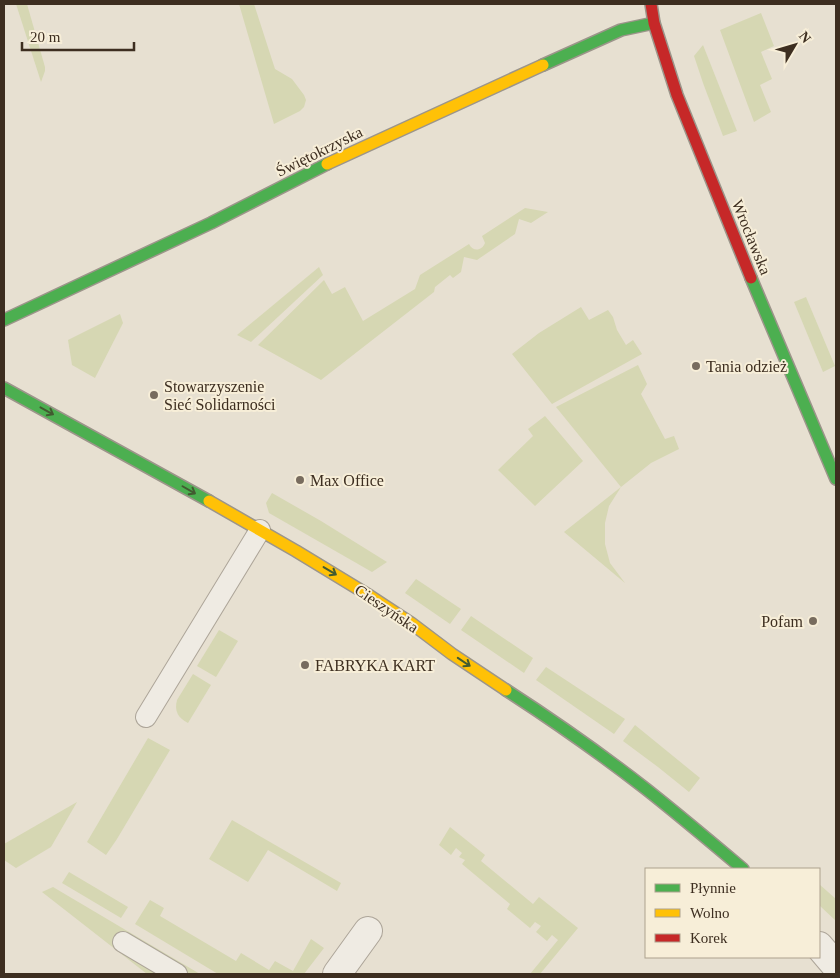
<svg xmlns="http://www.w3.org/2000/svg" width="840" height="978" font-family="'Times New Roman',serif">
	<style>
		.green { fill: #d6d7b3 }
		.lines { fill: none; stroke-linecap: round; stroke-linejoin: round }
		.lane-casing { stroke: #ada599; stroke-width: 22 }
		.street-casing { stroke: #ada599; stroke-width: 30 }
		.fast-casing { stroke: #9c958a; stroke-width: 14 }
		.slow-casing { stroke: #9c958a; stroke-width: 14 }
		.jam-casing { stroke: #9c958a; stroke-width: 14 }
		.lane { stroke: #efebe3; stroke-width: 20 }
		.street { stroke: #efebe3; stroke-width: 28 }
		.fast { stroke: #4caf50; stroke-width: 11 }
		.slow { stroke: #ffc107; stroke-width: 11 }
		.jam { stroke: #c62828; stroke-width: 11 }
		.oneway { stroke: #425b31 }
		.poi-dot { fill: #786c5e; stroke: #f7eed8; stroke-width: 2 }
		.labels { text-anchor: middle; stroke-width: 4; stroke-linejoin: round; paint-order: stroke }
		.street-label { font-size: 16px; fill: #3d2e20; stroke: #f7eed8 }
		.poi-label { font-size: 16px; fill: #3d2e20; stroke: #f7eed8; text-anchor: start }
	</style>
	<rect width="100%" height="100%" fill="#e7e0d1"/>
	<g class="green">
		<polygon points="16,4 27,4 45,67 45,71 41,82"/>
		<polygon points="239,4 254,4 275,69 292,79 304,95 306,100 304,107 300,111 274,124"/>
		<polygon points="761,13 774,46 761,52 772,79 760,85 771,112 754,122 720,30"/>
		<polygon points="703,45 737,131 723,136 703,83 694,56"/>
		<path d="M525,208L548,212L531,223L519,219L515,234L477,260L464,257L461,272L453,278L450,275L435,287L434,292L321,380L258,345L324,280L332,294L345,287L363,321L415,289L420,275L469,244C473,252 482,251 485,243L482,236Z"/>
		<polygon points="319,267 323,275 251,342 237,335"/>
		<polygon points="806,297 835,366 823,372 794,302"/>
		<polygon points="581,307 589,320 608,310 613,317 617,330 626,345 633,340 642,354 552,404 512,354 539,333"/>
		<polygon points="120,314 123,323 95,378 72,365 68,340"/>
		<polygon points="638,365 647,384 641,394 665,439 674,436 679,449 651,463 621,487 609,506 605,523 605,544 610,563 625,583 564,532 621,487 556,407"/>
		<polygon points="545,416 583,461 535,506 498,470 533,436 528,429"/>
		<polygon points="272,493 321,521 387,562 372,572 269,513 266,503"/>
		<polygon points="416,579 461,609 450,624 405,593"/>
		<polygon points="471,616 533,658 524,673 461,630"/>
		<polygon points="219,630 238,641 216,677 197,666"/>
		<polygon points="546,667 625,719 614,734 536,680"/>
		<path d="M193,674L211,685L188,723C178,718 174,711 177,700Z"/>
		<polygon points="635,725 700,778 689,792 658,767 623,741"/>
		<polygon points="148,738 170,750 117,839 106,855 87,842"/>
		<polygon points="77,802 51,847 16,868 4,860 4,844"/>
		<polygon points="232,820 341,883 337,891 268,850 248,882 209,859"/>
		<polygon points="450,827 485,855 481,861 533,904 539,897 578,928 540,974 530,974 558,940 552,935 547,941 536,932 541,926 535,922 530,928 507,909 510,904 462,864 465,860 459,857 462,853 456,848 451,855 439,845"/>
		<polygon points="69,872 128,907 121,918 62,883"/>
		<polygon points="819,884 836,899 836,921 819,905"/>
		<polygon points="53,887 200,974 147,974 42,892"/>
		<polygon points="150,900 164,908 160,916 236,961 241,953 269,970 275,961 293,971 311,939 324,948 304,974 218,974 135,924"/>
	</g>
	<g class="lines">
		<g class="lane-casing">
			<g id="lane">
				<polyline points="146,717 260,530"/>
				<polyline points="123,942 177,974"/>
			</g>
		</g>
		<g class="street-casing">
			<g id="street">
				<polyline points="819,946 836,966"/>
				<polyline points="337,974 368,931"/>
			</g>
		</g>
		<g class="fast-casing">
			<g id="fast">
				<polyline points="543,65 621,30 654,23"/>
				<polyline points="751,278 836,479"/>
				<polyline points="4,320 211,223 327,164"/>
				<polyline points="4,388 209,501"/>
				<path d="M506,690C554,721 601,754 646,789C679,815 711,842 743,869"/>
			</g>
		</g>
		<g class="slow-casing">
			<g id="slow">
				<polyline points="327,164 543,65"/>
				<polyline points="209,501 296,551 370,596 411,623 452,654 506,690"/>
			</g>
		</g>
		<g class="jam-casing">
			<polyline id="jam" points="651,4 654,23 677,95 751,278"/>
		</g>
		<use href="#lane" class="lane"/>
		<use href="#street" class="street"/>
		<use href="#fast" class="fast"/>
		<use href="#slow" class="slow"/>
		<use href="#jam" class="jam"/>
	</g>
	<defs><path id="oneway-shaft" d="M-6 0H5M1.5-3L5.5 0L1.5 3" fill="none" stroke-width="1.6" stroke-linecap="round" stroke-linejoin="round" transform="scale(1.25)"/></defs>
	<g class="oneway">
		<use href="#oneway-shaft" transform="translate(47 411) rotate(29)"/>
		<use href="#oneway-shaft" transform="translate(189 490) rotate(30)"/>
		<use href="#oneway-shaft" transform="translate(330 571) rotate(31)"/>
		<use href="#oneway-shaft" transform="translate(464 662) rotate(34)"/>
	</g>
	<g class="poi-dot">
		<circle cx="696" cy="366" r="5"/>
		<circle cx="154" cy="395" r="5"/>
		<circle cx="300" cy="480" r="5"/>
		<circle cx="813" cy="621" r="5"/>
		<circle cx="305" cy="665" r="5"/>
	</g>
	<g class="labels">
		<g class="street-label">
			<text transform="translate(319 151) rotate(-26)" y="6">Świętokrzyska</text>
			<text transform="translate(752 237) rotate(68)" y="6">Wrocławska</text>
			<text transform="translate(387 608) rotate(34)" y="6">Cieszyńska</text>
		</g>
		<g class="poi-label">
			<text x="706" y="372">Tania odzież</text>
			<text x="164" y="392">Stowarzyszenie<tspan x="164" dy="18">Sieć Solidarności</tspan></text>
			<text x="310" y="486">Max Office</text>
			<text x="803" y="627" text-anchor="end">Pofam</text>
			<text x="315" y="671">FABRYKA KART</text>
		</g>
	</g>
	<rect width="840" height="978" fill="none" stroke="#3d2e20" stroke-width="10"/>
	<rect x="645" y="868" width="175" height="90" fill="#f7eed8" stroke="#ada18e"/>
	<rect x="655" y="884" width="25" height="8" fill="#4caf50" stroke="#ada18e"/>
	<text x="690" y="893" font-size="15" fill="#3d2e20">Płynnie</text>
	<rect x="655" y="909" width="25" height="8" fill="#ffc107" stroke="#ada18e"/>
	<text x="690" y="918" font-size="15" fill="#3d2e20">Wolno</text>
	<rect x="655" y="934" width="25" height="8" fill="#c62828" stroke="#ada18e"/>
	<text x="690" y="943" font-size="15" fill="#3d2e20">Korek</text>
	<g transform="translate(795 45) rotate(52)" stroke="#f7eed8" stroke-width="4" paint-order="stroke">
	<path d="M0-4L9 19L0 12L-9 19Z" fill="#3d2e20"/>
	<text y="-8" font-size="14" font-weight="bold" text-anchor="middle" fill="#3d2e20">N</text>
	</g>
	<path d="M22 42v8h112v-8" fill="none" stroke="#3d2e20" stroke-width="2.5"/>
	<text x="30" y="42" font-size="15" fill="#3d2e20" stroke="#f7eed8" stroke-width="4" paint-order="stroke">20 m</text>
</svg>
